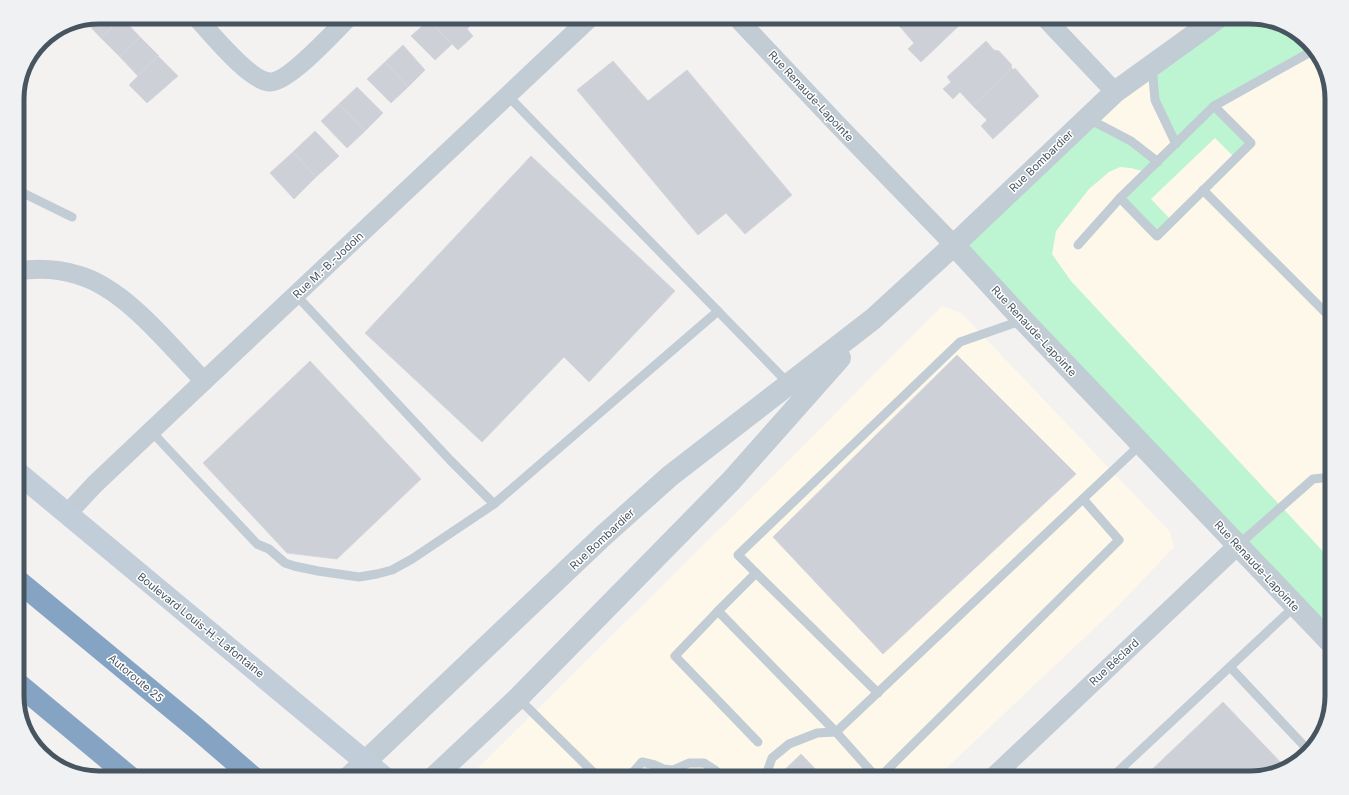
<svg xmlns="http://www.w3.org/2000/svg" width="1349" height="795" font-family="Inter,sans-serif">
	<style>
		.commercial { fill: #fef8eb }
		.green { fill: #bdf4d2 }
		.building { fill: #cdd0d6; stroke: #d5d7dd }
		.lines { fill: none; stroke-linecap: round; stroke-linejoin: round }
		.service { stroke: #c1ccd4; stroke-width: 9 }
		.minor { stroke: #c1ccd4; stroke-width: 19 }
		.tertiary { stroke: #c1ccd4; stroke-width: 22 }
		.secondary { stroke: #c1cdd9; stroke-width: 22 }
		.motorway { stroke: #85a4c4; stroke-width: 22 }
		.labels { text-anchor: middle; stroke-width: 3; stroke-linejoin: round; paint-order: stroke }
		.street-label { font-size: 11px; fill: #475561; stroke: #fff }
		.rim { fill: none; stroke: #475561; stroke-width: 5 }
	</style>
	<rect width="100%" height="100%" fill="#f4f1f1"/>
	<g class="commercial">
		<polygon points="1250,17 1291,28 1321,58 1332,94 1332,644 954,245 1086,118"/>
		<polygon points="942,306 962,314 1170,532 1174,547 1120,604 936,778 477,778 478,768 760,489"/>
	</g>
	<polygon class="green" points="1224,17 1250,17 1291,28 1314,50 1215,106 1251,143 1235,158 1215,138 1151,199 1172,221 1157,236 1120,198 1146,172 1131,168 1120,167 1109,172 1089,189 1056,231 1052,254 1071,281 1332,561 1332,645 954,245 1086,118 1157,161 1176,144 1155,100 1152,64"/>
	<g class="building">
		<polygon points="99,17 121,17 122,18 101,38 84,20"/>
		<polygon points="273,17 287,17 280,24"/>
		<polygon points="432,17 461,17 470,26 467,29 473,36 458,50 429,20"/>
		<polygon points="890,17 914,17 902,29"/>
		<polygon points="914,17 964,17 966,19 921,62 908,49 914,43 902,29"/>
		<polygon points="122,18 140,37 120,57 101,38"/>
		<polygon points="429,20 452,44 435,60 411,36"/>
		<polygon points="140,37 159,56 138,76 120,57"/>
		<polygon points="986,41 994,50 999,51 1012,65 1011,66 1012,68 973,106 960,92 953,99 943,89 951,82 947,77"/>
		<polygon points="403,45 425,70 408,87 385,62"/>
		<polygon points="158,56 178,76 147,103 129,85"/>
		<polygon points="613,61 648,101 687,70 792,195 745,234 726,213 698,235 577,90"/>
		<polygon points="385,62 408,87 391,103 367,79"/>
		<polygon points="1012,68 1014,70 1015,68 1039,96 993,139 981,126 987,120 973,106"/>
		<polygon points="357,87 383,113 365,131 339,104"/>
		<polygon points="339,104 365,131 347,148 321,121"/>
		<polygon points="315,131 339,156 316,177 293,152"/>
		<polygon points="293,152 316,177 294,199 270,173"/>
		<polygon points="531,156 675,291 589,382 564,357 482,442 365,333"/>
		<polygon points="957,355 1076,474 883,654 773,537"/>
		<polygon points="310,361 421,479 337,559 287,553 203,463"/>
		<polygon points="1223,702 1286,768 1251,778 1143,778"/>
		<polygon points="801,754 824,778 776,778"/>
	</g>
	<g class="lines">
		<g class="service">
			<polyline points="1152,66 1155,100 1176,144"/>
			<polyline points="508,96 789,384"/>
			<polygon points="1214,106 1251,143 1157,236 1120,198"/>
			<polyline points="1214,106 1314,50"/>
			<polyline points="1087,118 1131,141 1158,162"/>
			<polyline points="17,190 72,217"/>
			<polyline points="1203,190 1332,319"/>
			<polyline points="1078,245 1120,198"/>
			<polyline points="151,431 257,544 269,549 285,563 294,566 318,571 359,577 377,574 392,570 412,559 494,504 450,460 296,295"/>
			<polyline points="494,504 718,311"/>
			<polyline points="1237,546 1313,479 1332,477"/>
			<polyline points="756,573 738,555 960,342 1023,320"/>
			<polyline points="718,611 675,656 758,742"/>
			<polyline points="1230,667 1308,750"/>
			<polyline points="518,698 599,778"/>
			<polyline points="836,732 718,611 756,573 878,693"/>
			<polyline points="1004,766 1015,778"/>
			<polyline points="628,778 642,762 655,765 664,769 673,770 689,763 704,763 715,770 723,778"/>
			<polyline points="766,778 766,775 772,758 789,744 817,733 836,732"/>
			<polyline points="877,778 836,732 1141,444"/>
			<polyline points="879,778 1119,540 1083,499"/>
			<polyline points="1111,778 1295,606"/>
		</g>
		<g class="minor">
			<path d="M196,17C210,32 250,82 270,82C288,83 335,31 349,17"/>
			<polyline points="736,17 836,123 954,245"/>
			<polyline points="1044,17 1115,92"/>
			<path d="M17,271C37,268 59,269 78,275C125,288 170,346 204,381"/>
			<polyline points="67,514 95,484 204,381 591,17"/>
			<polyline points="992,778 1237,546"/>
		</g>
		<g class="tertiary">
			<polyline points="954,245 1023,320 1332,644"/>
			<polyline points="348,778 603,536 670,476 873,319 954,245 1115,92 1219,17"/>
			<polyline points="433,778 518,698 731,481 840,358"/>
		</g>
		<polyline class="secondary" points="17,472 385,778"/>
		<g class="motorway">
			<polyline points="17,580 196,728 254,778"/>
			<polyline points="17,683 131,778"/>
		</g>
	</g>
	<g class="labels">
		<g class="street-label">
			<text transform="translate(811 96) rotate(47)" y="4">Rue Renaude-Lapointe</text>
			<text transform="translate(1041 161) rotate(-44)" y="4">Rue Bombardier</text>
			<text transform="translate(328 265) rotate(-43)" y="4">Rue M.-B.-Jodoin</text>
			<text transform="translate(1034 331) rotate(47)" y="4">Rue Renaude-Lapointe</text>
			<text transform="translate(602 539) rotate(-43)" y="4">Rue Bombardier</text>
			<text transform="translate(1257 566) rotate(47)" y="4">Rue Renaude-Lapointe</text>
			<text transform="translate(201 625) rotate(39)" y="4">Boulevard Louis-H.-Lafontaine</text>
			<text transform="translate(1114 662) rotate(-43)" y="4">Rue Béclard</text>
			<text transform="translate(136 678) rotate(40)" y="4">Autoroute 25</text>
		</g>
	</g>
	<path d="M0 0H1349V795H0ZM99 24H1250A75 75 0 0 1 1325 99V696A75 75 0 0 1 1250 771H99A75 75 0 0 1 24 696V99A75 75 0 0 1 99 24Z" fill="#f0f1f2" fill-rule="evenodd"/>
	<path class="rim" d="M99 24H1250A75 75 0 0 1 1325 99V696A75 75 0 0 1 1250 771H99A75 75 0 0 1 24 696V99A75 75 0 0 1 99 24Z"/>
</svg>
